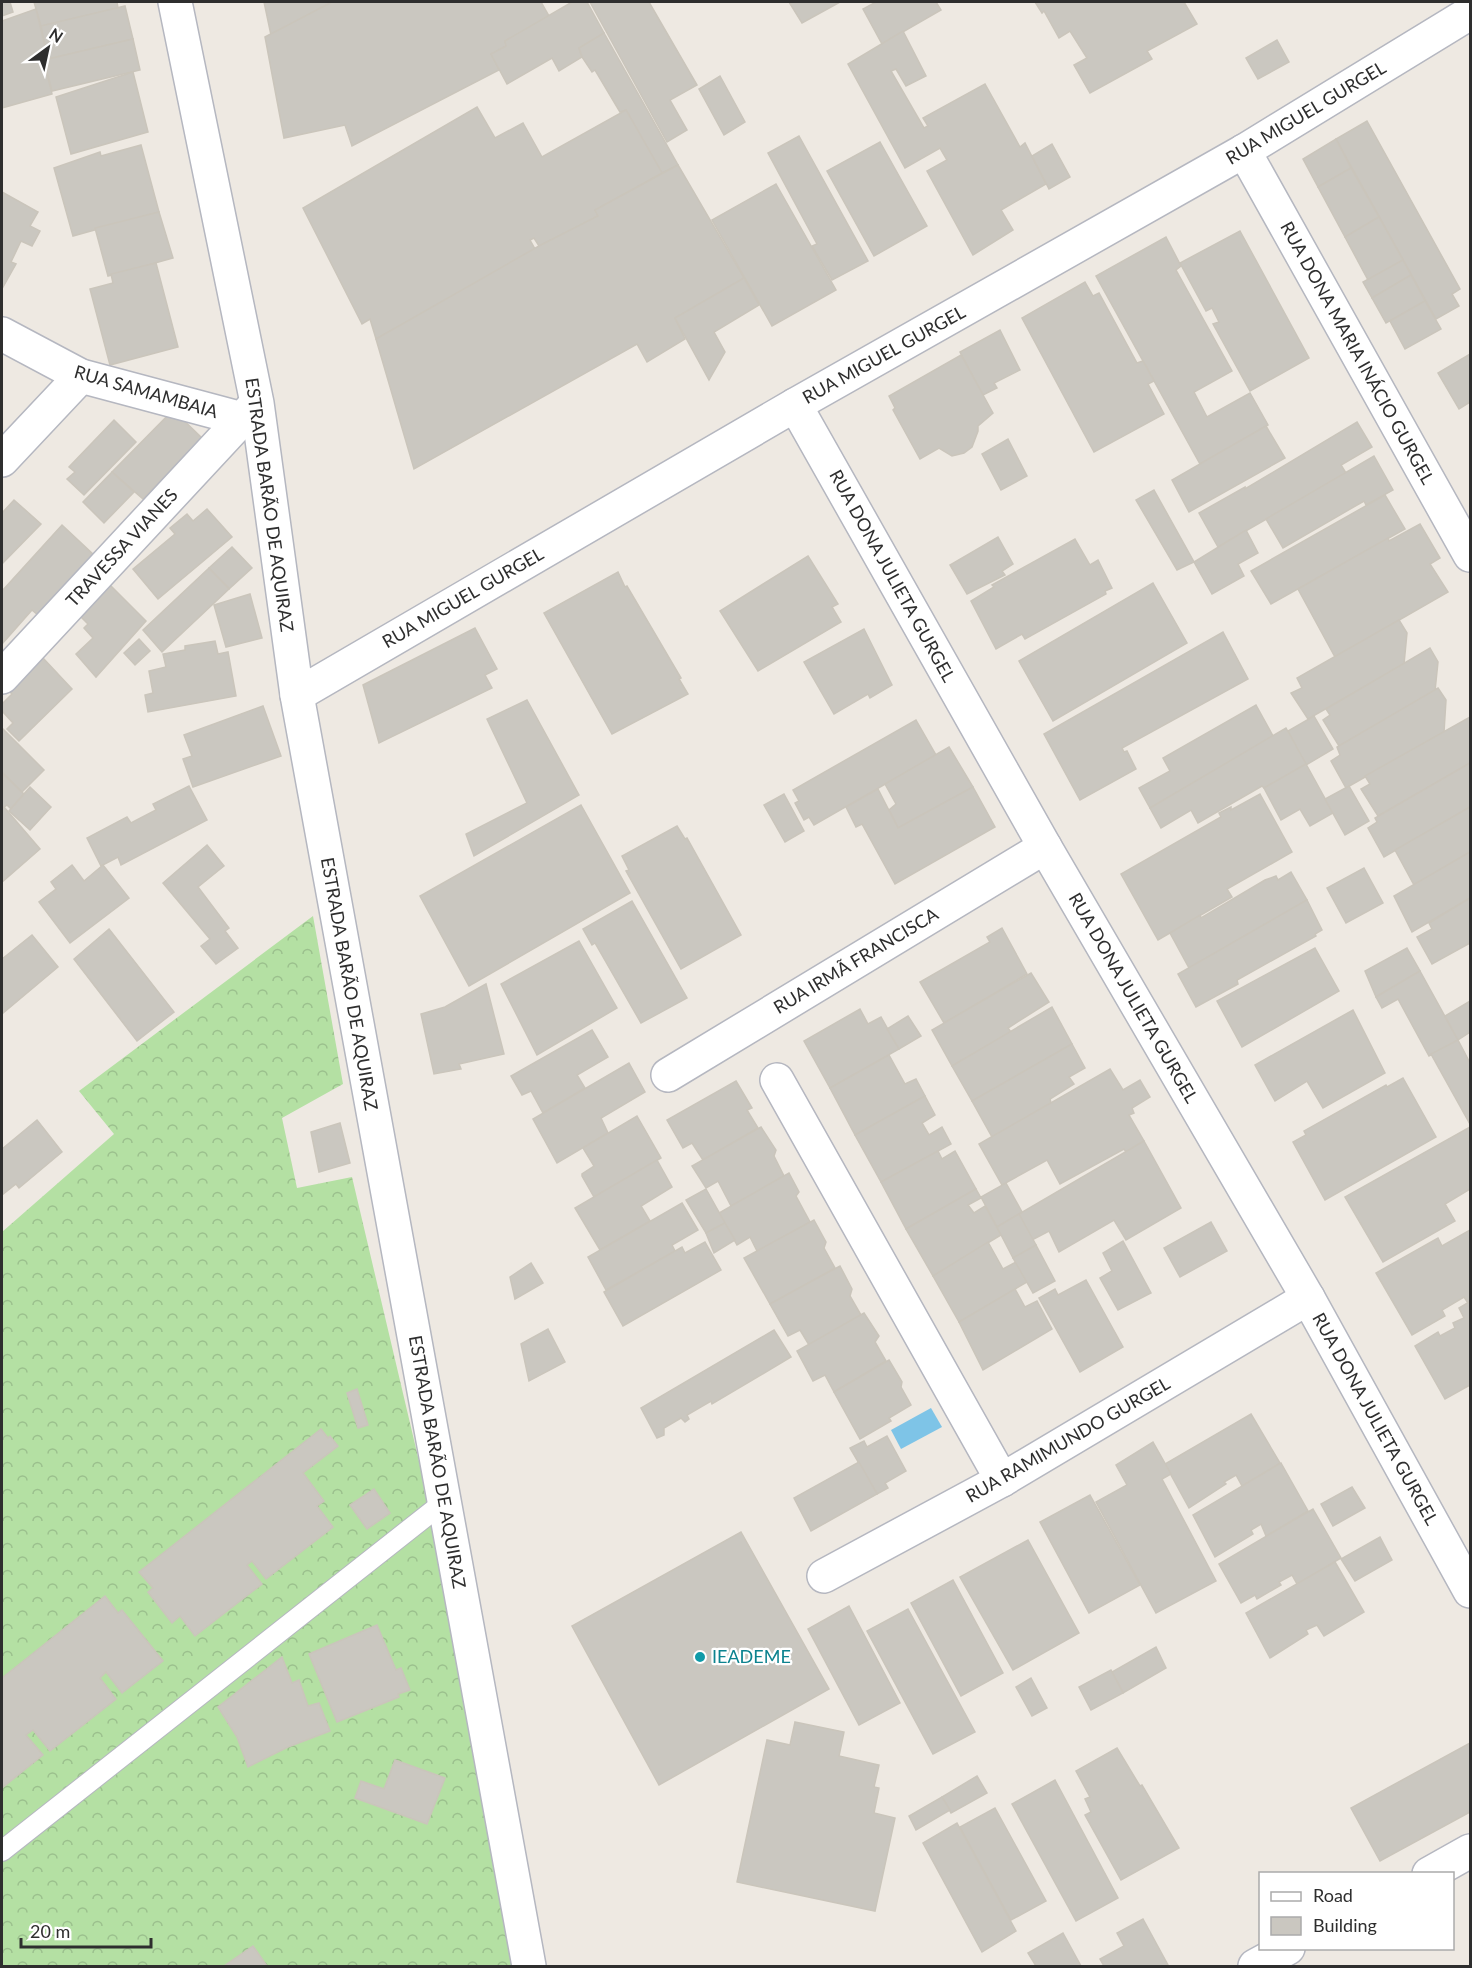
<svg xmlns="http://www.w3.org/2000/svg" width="1472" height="1968" font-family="Lato,sans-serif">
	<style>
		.forest { fill: url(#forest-crowns) }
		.water { fill: #7ec4e7 }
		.building { fill: #cac7c0; stroke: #cac5bb; stroke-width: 1.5 }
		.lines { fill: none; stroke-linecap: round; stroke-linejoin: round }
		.service-casing { stroke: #b5b7c0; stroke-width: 22 }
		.minor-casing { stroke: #b5b7c0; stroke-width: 36 }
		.tertiary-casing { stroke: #b5b7c0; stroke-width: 36 }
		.service { stroke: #fff; stroke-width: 20 }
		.minor { stroke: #fff; stroke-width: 33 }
		.tertiary { stroke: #fff; stroke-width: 33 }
		.culture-dot { fill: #0f9aa8; stroke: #fff; stroke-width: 2 }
		.labels { text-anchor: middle; stroke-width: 4.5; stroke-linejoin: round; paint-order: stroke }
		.street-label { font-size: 18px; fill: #2e2e2e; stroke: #fff }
		.culture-label { font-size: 18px; fill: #0d838f; stroke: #fff; text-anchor: start }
	</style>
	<defs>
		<pattern id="forest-crowns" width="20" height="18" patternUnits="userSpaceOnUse" patternTransform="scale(1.5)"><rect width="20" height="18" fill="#b4e0a3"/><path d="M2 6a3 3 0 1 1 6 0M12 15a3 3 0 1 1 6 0" fill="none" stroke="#9bc08d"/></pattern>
	</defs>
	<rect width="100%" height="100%" fill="#eee9e2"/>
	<polygon class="forest" points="313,916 343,1084 282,1118 297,1188 352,1177 538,1966 2,1966 2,1232 114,1134 79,1091"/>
	<polygon class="water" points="931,1408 942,1427 901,1449 891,1430"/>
	<g class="building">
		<polygon points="2,2 10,2 13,12 2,16"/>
		<polygon points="34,2 117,2 118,8 41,26"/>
		<polygon points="264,2 332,2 271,35"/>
		<polygon points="332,2 541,2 549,16 505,41 506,46 491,54 499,70 352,146 345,125 284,138 265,37"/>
		<polygon points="572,2 587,2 604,33 579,48 582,57 559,71 552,58 507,84 491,54 506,46 505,41"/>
		<polygon points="590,2 649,2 697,85 670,100 687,130 667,142"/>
		<polygon points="789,2 840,2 802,23"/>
		<polygon points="876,2 936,2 941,10 882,44 863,9"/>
		<polygon points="1035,2 1184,2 1197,24 1147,51 1152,59 1090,93 1074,65 1087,58 1070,31 1059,38 1044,11 1042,13"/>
		<polygon points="125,6 133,39 48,59 41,26"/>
		<polygon points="36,9 48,59 44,60 52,94 2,108 2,21"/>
		<polygon points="903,31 926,76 906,86 896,69 891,71 924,128 928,126 923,118 985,84 1020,147 1025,143 1046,184 1001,210 1013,230 973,255 927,171 947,160 940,148 905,168 848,64"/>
		<polygon points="604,33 678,165 662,173 626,110 620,112 595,70 592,72 582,57 579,48"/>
		<polygon points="133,39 140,70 52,91 44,60"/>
		<polygon points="1277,40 1289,62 1258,79 1246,58"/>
		<polygon points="133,72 148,132 71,154 56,97"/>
		<polygon points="720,76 745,122 724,135 699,89"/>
		<polygon points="477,107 495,138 523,123 542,157 626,110 662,173 595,210 598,216 539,246 534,238 530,240 535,249 376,339 370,319 362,324 303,208"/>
		<polygon points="1367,121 1460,289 1452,294 1459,306 1436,319 1336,139"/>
		<polygon points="799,136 868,261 832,280 812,246 817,244 768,153"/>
		<polygon points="1336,139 1351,168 1318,187 1303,159"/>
		<polygon points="880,142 927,226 874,256 827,171"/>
		<polygon points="1052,144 1070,177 1049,189 1032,156"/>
		<polygon points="141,145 159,212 73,236 54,168 100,152 101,156"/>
		<polygon points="678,165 744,278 675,318 685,339 647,362 637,344 414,469 376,339 539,246 598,216 595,210"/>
		<polygon points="1351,168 1379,217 1345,237 1318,187"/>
		<polygon points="776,184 836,290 772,326 712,220"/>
		<polygon points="2,192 38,212 30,226 40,231 32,246 21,241 11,262 16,264 3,287 2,286"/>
		<polygon points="159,212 173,258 108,276 95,228"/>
		<polygon points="1379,217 1403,260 1368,280 1345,237"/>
		<polygon points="1240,231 1309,358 1250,391 1213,324 1219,322 1212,308 1206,311 1180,263"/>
		<polygon points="1166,237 1181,266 1176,270 1232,371 1194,392 1207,417 1250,393 1268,425 1200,464 1096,276"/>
		<polygon points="1403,260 1411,275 1372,298 1363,282"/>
		<polygon points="156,263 178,347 110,365 90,289 113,283 111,274"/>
		<polygon points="1411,275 1425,301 1386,323 1372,298"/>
		<polygon points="744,278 759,305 714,332 725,352 709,380 675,318"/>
		<polygon points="1085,282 1093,296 1099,293 1137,363 1143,361 1154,381 1148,384 1164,414 1094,452 1022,318"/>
		<polygon points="1425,301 1441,329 1405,349 1390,321"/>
		<polygon points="1000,330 1020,370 994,383 997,388 983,395 960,352"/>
		<polygon points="1470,354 1470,402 1459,409 1438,373"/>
		<polygon points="961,355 993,413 978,426 978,431 972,447 964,453 952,456 939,448 920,459 893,410 895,408 889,396"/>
		<polygon points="173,410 202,438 143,499 112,472"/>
		<polygon points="114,420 136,442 84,495 67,479 75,472 69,467"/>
		<polygon points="1357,422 1372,447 1341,465 1346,473 1218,547 1199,513 1245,487 1245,489"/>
		<polygon points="1266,426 1285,458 1189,512 1172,480"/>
		<polygon points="1008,439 1027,476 1001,490 982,454"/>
		<polygon points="1374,456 1393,490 1366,505 1364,501 1283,548 1266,519"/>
		<polygon points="112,472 134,492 104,523 83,502"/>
		<polygon points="1154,490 1194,562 1177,570 1136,500"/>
		<polygon points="1385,495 1405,529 1271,604 1251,571"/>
		<polygon points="14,500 41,524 2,564 2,513"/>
		<polygon points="207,509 232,537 158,599 133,569 175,534 170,528 187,514 193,521"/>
		<polygon points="1420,524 1440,558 1430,564 1448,592 1335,657 1298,589 1388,538 1389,541"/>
		<polygon points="62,525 94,555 39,616 32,610 2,644 2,591"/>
		<polygon points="1246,530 1258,553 1238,564 1244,576 1212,594 1194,562"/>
		<polygon points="998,537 1013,564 1002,571 1005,575 967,594 950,565"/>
		<polygon points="1075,539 1090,565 1098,560 1112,588 1105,591 1106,594 1025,639 1022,634 996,649 971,601 994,587 992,585"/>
		<polygon points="232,547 252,568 229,589 209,568"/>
		<polygon points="808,556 838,604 832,607 841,622 758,671 720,611"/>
		<polygon points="209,568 229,589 162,652 143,630"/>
		<polygon points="618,572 625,587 627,586 681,678 679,679 688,694 612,734 544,613"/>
		<polygon points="106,581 146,621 96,677 76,654 93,638 84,628 88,624 75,611"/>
		<polygon points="1153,583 1187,643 1053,721 1019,661"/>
		<polygon points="250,594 262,638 226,647 214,605"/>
		<polygon points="1399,620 1407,633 1404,664 1308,719 1291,693 1302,688 1297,678"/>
		<polygon points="475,628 497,669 485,675 492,688 379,743 363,685"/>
		<polygon points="864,629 892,685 870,698 868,694 834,714 804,662"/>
		<polygon points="1223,632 1248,679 1122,748 1124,752 1127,751 1136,769 1080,800 1044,734"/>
		<polygon points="139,639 150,651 135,665 124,653"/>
		<polygon points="215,641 218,654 228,652 236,696 148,712 145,695 153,693 149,671 166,667 163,654 185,650 185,646"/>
		<polygon points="1430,648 1438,662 1435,691 1339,746 1323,720 1330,715 1326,709"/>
		<polygon points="43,658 72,689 19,741 7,729 13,723 2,711 2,704 12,694 9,691"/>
		<polygon points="1438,688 1446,700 1444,732 1346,788 1331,761 1340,755 1337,747"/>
		<polygon points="527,700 579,795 474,856 466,834 527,803 487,719"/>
		<polygon points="1256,705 1273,736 1150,808 1139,788 1170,771 1163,758"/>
		<polygon points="263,706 281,756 193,787 183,759 192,756 184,735"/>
		<polygon points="1314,716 1333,749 1306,765 1288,731"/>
		<polygon points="1470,717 1470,763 1378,816 1361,789 1370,784 1365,776"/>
		<polygon points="916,720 936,755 814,825 809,817 804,820 795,803 799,801 793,790"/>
		<polygon points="2,728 44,770 22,792 2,772"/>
		<polygon points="1286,728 1306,764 1264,788 1262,786 1198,823 1191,810 1161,828 1150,808"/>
		<polygon points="949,747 973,787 898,828 889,810 896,804 885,784"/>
		<polygon points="1470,763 1470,807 1384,857 1368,828 1377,822 1375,818"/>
		<polygon points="1306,764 1333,813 1310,826 1300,809 1281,820 1264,788"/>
		<polygon points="3,774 24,794 11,809 7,805 2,809"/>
		<polygon points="189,786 207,820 121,865 118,857 101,866 87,838 127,817 131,823 156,810 153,804"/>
		<polygon points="1349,786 1369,821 1345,835 1325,799"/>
		<polygon points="30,787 51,807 30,830 9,811"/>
		<polygon points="973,787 995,827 895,884 862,824 856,827 846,807 878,789 898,828"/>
		<polygon points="784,794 804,831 785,842 764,805"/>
		<polygon points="1260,794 1292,852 1227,889 1232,897 1158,940 1121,874 1221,817 1219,813 1231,807 1231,810"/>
		<polygon points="581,805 630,893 469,986 420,896"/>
		<polygon points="4,807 40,849 2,882 2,809"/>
		<polygon points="1470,807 1470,852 1414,885 1395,850"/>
		<polygon points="677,826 685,839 687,838 741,935 681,969 626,871 629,870 622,856"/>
		<polygon points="207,845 224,866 198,887 229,928 225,931 238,948 216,964 201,946 210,939 163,883"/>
		<polygon points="1470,852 1470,898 1412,932 1394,896"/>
		<polygon points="72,865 84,881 103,865 129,898 70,943 39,902 56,889 51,882"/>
		<polygon points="1364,868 1383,903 1346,923 1327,888"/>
		<polygon points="1291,872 1307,900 1189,968 1170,933 1200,915 1201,918 1265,880 1276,876 1278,880"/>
		<polygon points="1470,898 1470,943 1432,964 1417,937 1432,929 1429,923"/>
		<polygon points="1307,900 1322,930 1315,934 1316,936 1237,980 1238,984 1196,1007 1178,974"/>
		<polygon points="632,901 687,998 641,1023 595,943 592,945 583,929"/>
		<polygon points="1002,928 1027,974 944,1023 920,982 990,942 987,937"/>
		<polygon points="109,929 174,1012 137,1041 74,959"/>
		<polygon points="32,935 58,967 2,1014 2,959"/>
		<polygon points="579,941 617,1008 537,1055 501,984"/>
		<polygon points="1315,948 1339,991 1242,1047 1217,1001"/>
		<polygon points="1407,948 1420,971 1376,997 1365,971"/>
		<polygon points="1420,971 1458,1040 1429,1056 1398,999 1382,1008 1376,997"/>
		<polygon points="1031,973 1049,1002 1008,1028 1011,1032 952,1066 932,1030"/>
		<polygon points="486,984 504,1054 459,1064 461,1069 434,1074 421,1014 445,1007"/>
		<polygon points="1470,1001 1470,1032 1458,1040 1445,1016"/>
		<polygon points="1052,1007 1072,1044 972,1101 952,1066"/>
		<polygon points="860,1009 868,1024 881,1017 899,1049 830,1088 804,1041"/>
		<polygon points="1353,1010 1385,1073 1323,1108 1307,1081 1275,1101 1255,1065"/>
		<polygon points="908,1016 921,1036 899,1049 887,1029"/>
		<polygon points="592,1030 608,1057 577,1075 585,1088 543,1113 531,1091 522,1095 511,1076"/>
		<polygon points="1458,1040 1470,1063 1470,1124 1431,1054"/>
		<polygon points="1072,1044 1085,1068 1069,1077 1074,1084 1050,1099 1051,1103 992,1137 972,1101"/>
		<polygon points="889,1055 905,1084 916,1079 925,1096 855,1135 830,1088"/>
		<polygon points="629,1063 645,1092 601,1118 608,1133 557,1163 533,1119"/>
		<polygon points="1110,1069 1123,1090 1140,1080 1150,1097 1132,1108 1134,1113 1129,1115 1144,1141 1126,1152 1124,1149 1060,1184 1047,1160 1002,1185 979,1144"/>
		<polygon points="1403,1078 1436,1137 1325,1200 1293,1142 1306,1135 1304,1131 1386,1085 1387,1087"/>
		<polygon points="736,1081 752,1108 747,1110 758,1128 703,1160 692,1143 683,1148 667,1120"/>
		<polygon points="925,1096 935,1115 922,1123 929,1135 942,1127 951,1144 881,1182 855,1135"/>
		<polygon points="637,1116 661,1158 594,1197 582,1176 582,1174 594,1166 583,1148"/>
		<polygon points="37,1120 62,1152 19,1188 16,1184 2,1195 2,1149"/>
		<polygon points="340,1123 350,1163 319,1172 311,1132"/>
		<polygon points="761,1127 776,1150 774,1156 784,1176 731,1206 718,1181 706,1188 692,1166"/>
		<polygon points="1470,1127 1470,1189 1445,1204 1455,1221 1383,1262 1345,1197"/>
		<polygon points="1144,1141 1181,1208 1126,1240 1114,1220 1059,1252 1049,1231 1032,1240 1019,1214"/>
		<polygon points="938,1151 942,1159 955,1151 976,1189 906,1229 881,1182"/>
		<polygon points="657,1160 672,1187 641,1206 650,1221 600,1250 575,1208"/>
		<polygon points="789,1173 799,1192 796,1196 810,1222 757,1251 750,1237 737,1245 719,1213"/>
		<polygon points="1006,1183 1022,1212 997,1227 981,1197"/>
		<polygon points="706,1189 725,1223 706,1233 686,1200"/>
		<polygon points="976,1189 981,1198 968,1205 974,1213 985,1206 1001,1235 933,1276 906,1229"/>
		<polygon points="682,1203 698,1230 672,1245 675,1251 606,1290 588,1257"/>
		<polygon points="1019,1214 1036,1245 1013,1258 997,1227"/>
		<polygon points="814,1220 826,1242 824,1248 835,1268 770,1304 744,1258"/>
		<polygon points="1211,1222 1227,1251 1180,1277 1164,1248"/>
		<polygon points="725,1223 735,1240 714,1253 706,1233"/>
		<polygon points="1470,1230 1470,1302 1468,1303 1464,1297 1442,1310 1445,1316 1412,1335 1376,1273 1438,1238 1442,1246"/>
		<polygon points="1123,1241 1151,1293 1118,1310 1100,1278 1112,1271 1103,1253"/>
		<polygon points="705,1242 721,1270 623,1326 604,1292 682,1247 685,1253"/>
		<polygon points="988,1242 1003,1269 1016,1262 1027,1282 959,1322 933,1276"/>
		<polygon points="1036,1245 1055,1281 1033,1293 1013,1258"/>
		<polygon points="531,1263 543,1283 515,1299 510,1277"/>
		<polygon points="840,1266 852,1289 850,1296 861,1315 809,1345 800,1330 788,1336 770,1304"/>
		<polygon points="1086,1280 1123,1347 1080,1372 1039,1298 1055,1289 1058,1295"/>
		<polygon points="1015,1289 1025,1307 1037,1301 1052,1329 983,1370 959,1322"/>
		<polygon points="1469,1302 1470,1302 1470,1385 1445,1399 1415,1346 1438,1332 1440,1336 1455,1328 1453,1323 1464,1318 1459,1308"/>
		<polygon points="864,1313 879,1336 875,1342 886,1361 834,1392 825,1375 813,1381 797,1351"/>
		<polygon points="548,1329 565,1362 529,1381 521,1344"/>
		<polygon points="774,1330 791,1357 712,1404 711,1401 687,1415 689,1419 685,1422 681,1418 664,1428 664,1435 657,1438 641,1408"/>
		<polygon points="889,1360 902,1382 901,1387 911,1405 889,1418 891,1421 860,1439 834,1392"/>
		<polygon points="357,1389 368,1425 358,1428 347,1393"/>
		<polygon points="1251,1414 1280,1463 1242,1486 1236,1475 1224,1482 1226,1484 1189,1508 1165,1464"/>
		<polygon points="321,1429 328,1438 330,1436 338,1446 303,1473 324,1501 317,1506 333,1527 266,1579 252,1561 247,1565 262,1584 195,1636 180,1616 172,1623 148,1592 153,1588 139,1572"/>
		<polygon points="887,1436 906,1471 885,1483 888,1488 877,1494 850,1448 864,1441 867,1447"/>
		<polygon points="1153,1442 1171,1474 1162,1479 1216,1581 1156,1613 1096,1502 1127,1485 1116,1465"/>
		<polygon points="859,1462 877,1494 811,1531 794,1498"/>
		<polygon points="1281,1463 1308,1511 1266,1536 1261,1524 1251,1530 1253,1534 1215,1557 1193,1515"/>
		<polygon points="1352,1487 1365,1508 1333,1526 1321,1504"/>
		<polygon points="374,1489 390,1513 367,1529 350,1505"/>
		<polygon points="1090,1495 1140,1585 1089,1613 1040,1522"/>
		<polygon points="1313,1509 1341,1558 1297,1584 1292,1575 1279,1582 1281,1585 1257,1599 1255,1595 1241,1603 1219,1564"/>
		<polygon points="741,1532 829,1689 659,1785 572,1626"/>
		<polygon points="1380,1537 1392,1560 1355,1581 1341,1559"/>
		<polygon points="1028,1540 1079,1633 1013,1670 960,1577"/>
		<polygon points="1335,1562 1364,1612 1324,1636 1317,1625 1306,1630 1308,1634 1270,1658 1246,1613"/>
		<polygon points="953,1580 1003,1673 961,1696 911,1603"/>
		<polygon points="105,1596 118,1613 122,1610 163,1661 122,1693 106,1672 100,1678 116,1699 50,1751 33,1730 26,1735 43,1755 2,1788 2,1678"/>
		<polygon points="849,1606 900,1703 859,1725 808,1629"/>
		<polygon points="908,1609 975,1732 933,1754 867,1631"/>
		<polygon points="377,1625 396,1670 401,1668 410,1690 398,1694 399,1697 337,1722 309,1654"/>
		<polygon points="1156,1647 1166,1668 1123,1693 1112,1672"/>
		<polygon points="282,1657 292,1683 299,1680 308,1706 319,1703 330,1731 288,1747 248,1767 237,1737 218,1707"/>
		<polygon points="1111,1670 1123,1693 1091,1710 1079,1687"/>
		<polygon points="1031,1678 1047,1708 1032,1716 1016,1687"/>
		<polygon points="795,1722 844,1732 839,1756 879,1765 874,1787 879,1788 874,1813 895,1818 875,1911 737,1882 767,1740 790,1745"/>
		<polygon points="1470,1743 1470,1812 1380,1861 1351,1808"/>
		<polygon points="1117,1748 1140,1786 1142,1785 1179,1848 1121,1880 1085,1815 1091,1812 1085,1799 1090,1797 1076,1771"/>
		<polygon points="395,1760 445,1778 427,1824 355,1798 361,1781 384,1789"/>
		<polygon points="977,1776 987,1793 951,1813 942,1797"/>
		<polygon points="1055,1780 1118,1898 1076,1921 1012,1804"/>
		<polygon points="942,1797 950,1810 916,1830 909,1816"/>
		<polygon points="995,1808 1046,1901 1011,1920 960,1827"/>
		<polygon points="957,1823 1016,1931 982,1952 923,1843"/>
		<polygon points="1143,1919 1168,1965 1164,1966 1104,1966 1100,1959 1124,1946 1117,1933"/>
		<polygon points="1063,1933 1081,1966 1036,1966 1028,1953"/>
		<polygon points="253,1946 267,1966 224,1966"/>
	</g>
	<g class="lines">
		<g class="service-casing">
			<polyline id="service" points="2,1851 444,1502"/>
		</g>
		<g class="minor-casing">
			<g id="minor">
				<polyline points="1244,151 1470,555"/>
				<polyline points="2,334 81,376 242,419 255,405"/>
				<polyline points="795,405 1045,847 1308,1298 1470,1591"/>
				<polyline points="2,460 81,376"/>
				<polyline points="2,677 242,419"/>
				<polyline points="297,695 795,405 1244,151 1470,13"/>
				<polyline points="668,1075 1045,847"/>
				<polyline points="777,1080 1002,1480"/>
				<polyline points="824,1576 1002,1480 1308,1298"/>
				<polyline points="1429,1874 1470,1851"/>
				<polyline points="1255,1966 1288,1948"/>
			</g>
		</g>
		<g class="tertiary-casing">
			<polyline id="tertiary" points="175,2 257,403 297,695 529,1966"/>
		</g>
		<use href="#service" class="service"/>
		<use href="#minor" class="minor"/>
		<use href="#tertiary" class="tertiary"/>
	</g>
	<circle class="culture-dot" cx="700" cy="1657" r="6"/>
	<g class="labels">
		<g class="street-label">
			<text transform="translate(1306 113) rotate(-31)" y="6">RUA MIGUEL GURGEL</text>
			<text transform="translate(1357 353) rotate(61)" y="6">RUA DONA MARIA INÁCIO GURGEL</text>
			<text transform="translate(884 355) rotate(-29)" y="6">RUA MIGUEL GURGEL</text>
			<text transform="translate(146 392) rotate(16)" y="6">RUA SAMAMBAIA</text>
			<text transform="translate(269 505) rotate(82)" y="6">ESTRADA BARÃO DE AQUIRAZ</text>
			<text transform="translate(122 548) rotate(-47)" y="6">TRAVESSA VIANES</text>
			<text transform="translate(892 576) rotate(61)" y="6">RUA DONA JULIETA GURGEL</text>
			<text transform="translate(463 598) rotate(-30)" y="6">RUA MIGUEL GURGEL</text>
			<text transform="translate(856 961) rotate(-31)" y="6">RUA IRMÃ FRANCISCA</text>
			<text transform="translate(349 984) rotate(80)" y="6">ESTRADA BARÃO DE AQUIRAZ</text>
			<text transform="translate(1133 998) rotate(60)" y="6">RUA DONA JULIETA GURGEL</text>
			<text transform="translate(1375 1419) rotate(61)" y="6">RUA DONA JULIETA GURGEL</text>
			<text transform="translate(1068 1440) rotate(-30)" y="6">RUA RAMIMUNDO GURGEL</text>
			<text transform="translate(437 1462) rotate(80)" y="6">ESTRADA BARÃO DE AQUIRAZ</text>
		</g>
		<g class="culture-label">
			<text x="712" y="1663">IEADEME</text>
		</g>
	</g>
	<rect width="1472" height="1968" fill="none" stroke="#2e2e2e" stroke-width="6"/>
	<rect x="1259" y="1872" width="195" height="78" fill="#ffffff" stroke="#ababab" stroke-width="1.5"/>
	<rect x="1271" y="1892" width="30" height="9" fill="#ffffff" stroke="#ababab" stroke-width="1.5"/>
	<text x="1313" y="1902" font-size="18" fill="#2e2e2e">Road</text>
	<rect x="1271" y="1917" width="30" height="18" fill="#cac7c0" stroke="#ababab" stroke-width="1.5"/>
	<text x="1313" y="1932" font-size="18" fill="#2e2e2e">Building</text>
	<g transform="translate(48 48) rotate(33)" stroke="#ffffff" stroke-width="4.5" paint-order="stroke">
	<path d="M0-4.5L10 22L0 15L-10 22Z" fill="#2e2e2e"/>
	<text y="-9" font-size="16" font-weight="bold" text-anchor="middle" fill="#2e2e2e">N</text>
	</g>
	<path d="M21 1938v9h130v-9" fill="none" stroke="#2e2e2e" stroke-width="3"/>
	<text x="30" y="1938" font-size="18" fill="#2e2e2e" stroke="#ffffff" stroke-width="4.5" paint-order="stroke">20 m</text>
</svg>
